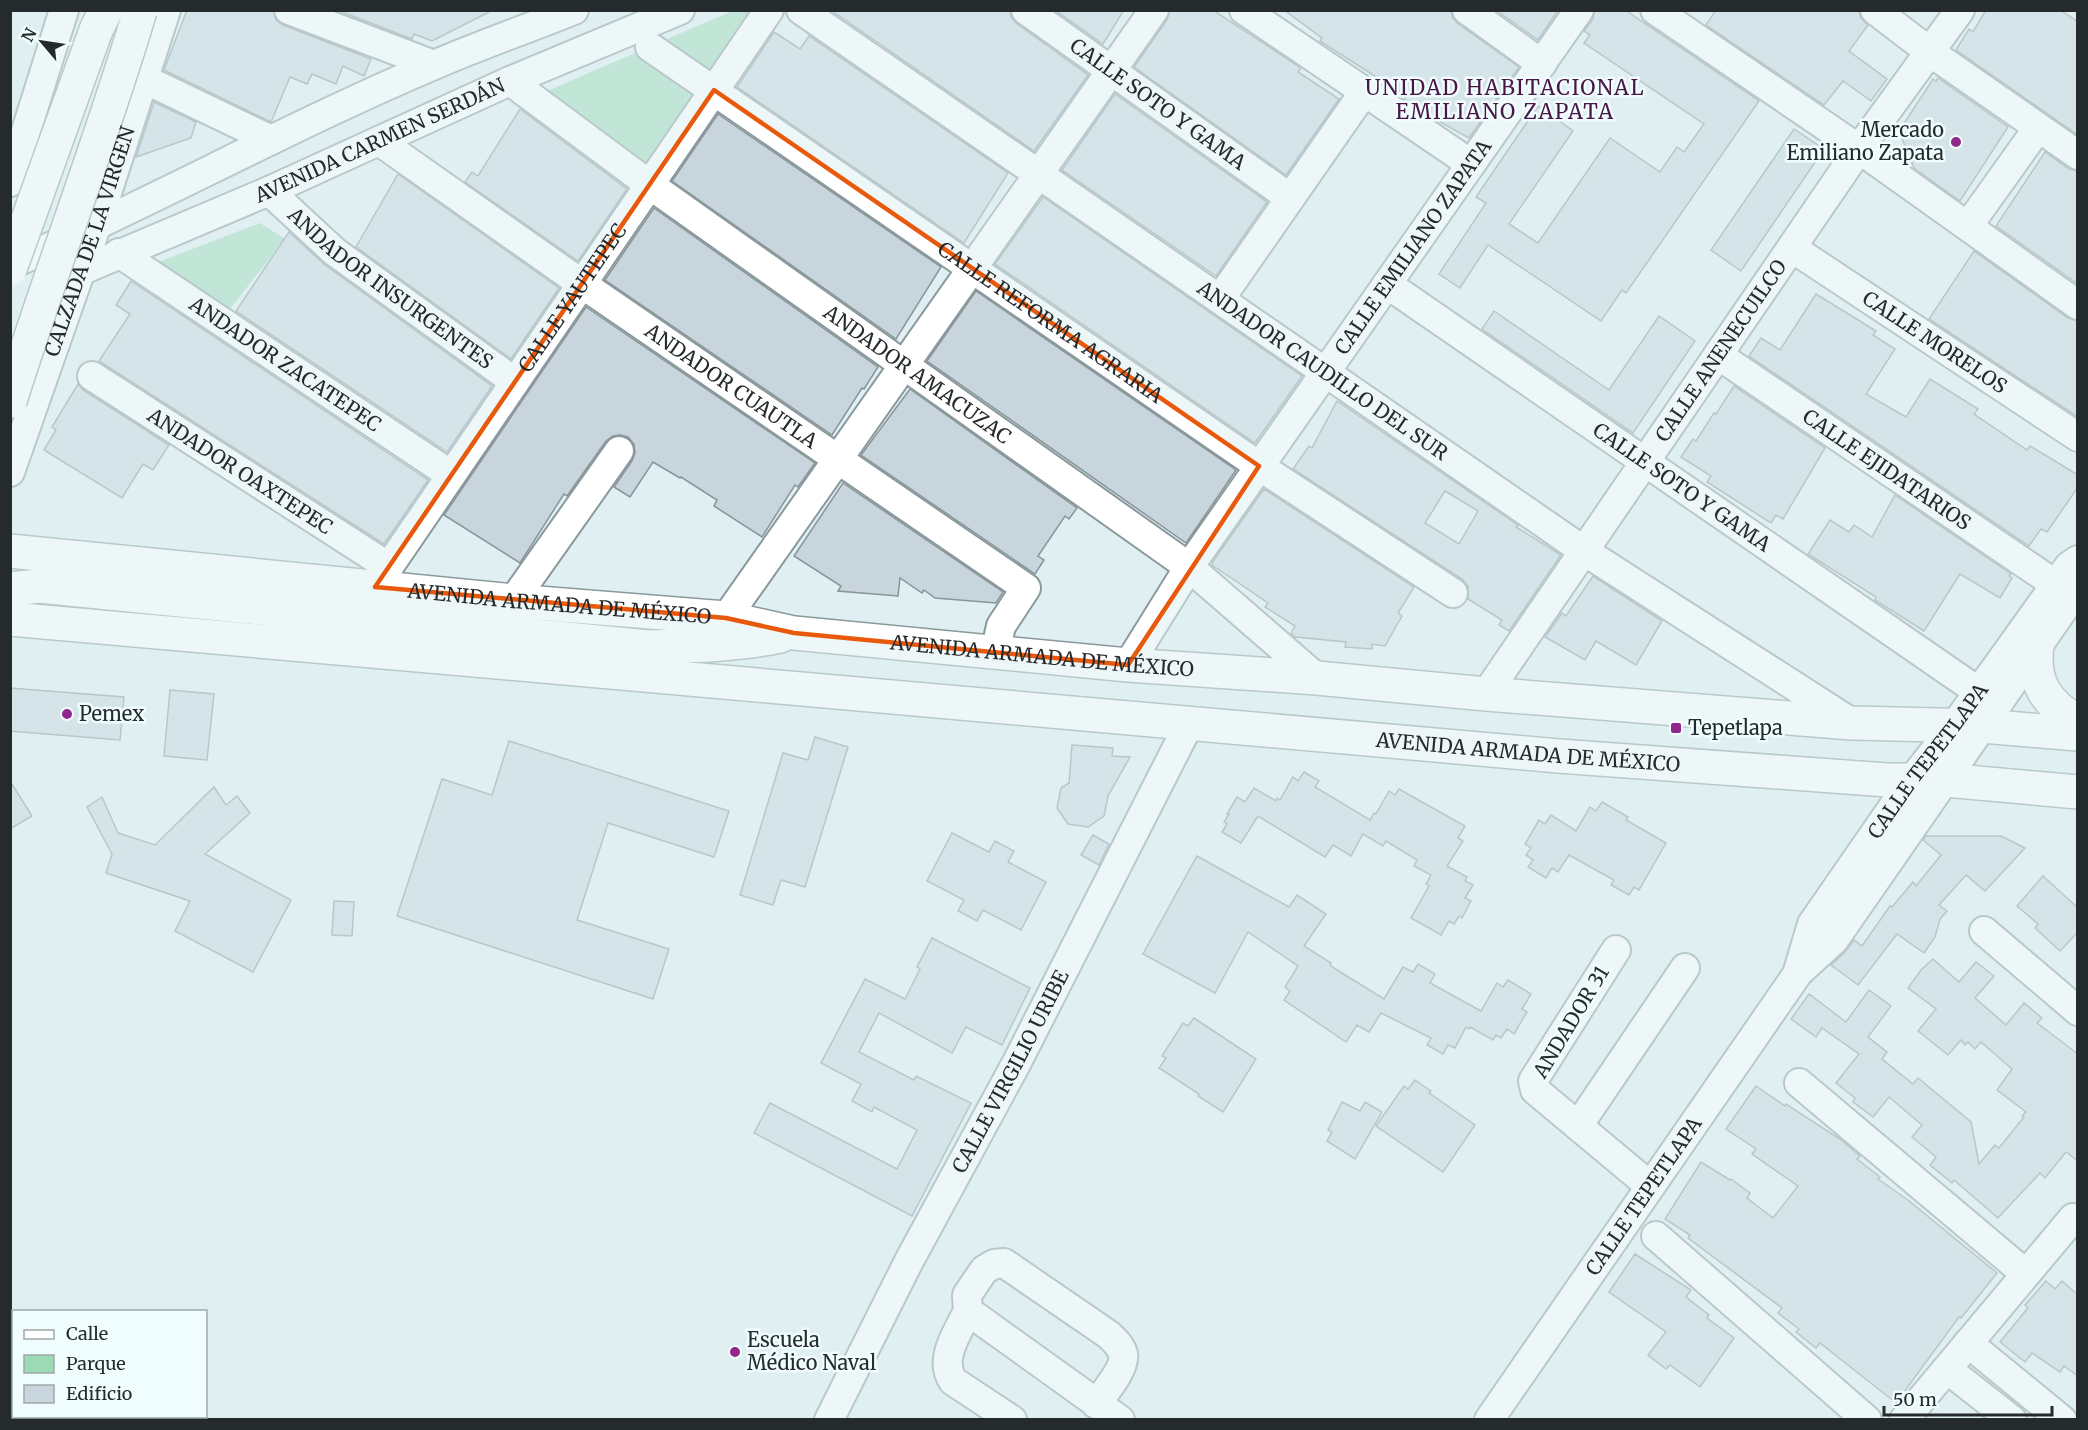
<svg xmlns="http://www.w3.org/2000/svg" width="2088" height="1430" font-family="Merriweather,serif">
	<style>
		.green { fill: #9bdab5 }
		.building { fill: #c8d5dc; stroke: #87949a; stroke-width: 1.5; fill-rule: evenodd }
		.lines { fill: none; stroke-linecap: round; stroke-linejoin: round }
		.minor-casing { stroke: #8a999b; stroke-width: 32 }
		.major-casing { stroke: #8a999b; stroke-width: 36 }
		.minor { stroke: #fff; stroke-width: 28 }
		.major { stroke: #fff; stroke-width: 33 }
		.major-bridge-casing { stroke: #8a999b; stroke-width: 36; stroke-linecap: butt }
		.major-bridge { stroke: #fff; stroke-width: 33 }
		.marked { fill: none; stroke: #e8590c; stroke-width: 4.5; stroke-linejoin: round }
		.poi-dot { fill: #91278b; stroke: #f0fdff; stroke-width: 2 }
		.labels { text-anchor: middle; stroke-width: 5; stroke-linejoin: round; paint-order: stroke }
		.street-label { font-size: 20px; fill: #252b2c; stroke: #f0fdff }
		.poi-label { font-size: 20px; fill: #252b2c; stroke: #f0fdff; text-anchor: start }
		.neighbourhood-label { font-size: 21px; letter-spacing: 1.5px; fill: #491645; stroke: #f0fdff }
	</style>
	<rect width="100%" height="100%" fill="#e0f0f2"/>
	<g class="green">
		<polygon points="732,11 759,11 650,176 540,94"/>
		<polygon points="260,223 285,239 226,314 148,266"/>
	</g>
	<g class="building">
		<polygon points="187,10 273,10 276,20 283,25 371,59 364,76 343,66 336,84 312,74 307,84 290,77 271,122 164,70"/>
		<polygon points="337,10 493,10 432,41 414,34 412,39"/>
		<polygon points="831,10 1010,10 1011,17 1016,23 1088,75 1034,151"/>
		<polygon points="1055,10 1124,10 1103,44"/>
		<polygon points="1170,10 1213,10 1301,68 1298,72 1339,99 1286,175 1134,67 1167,20"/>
		<polygon points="1284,10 1451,10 1452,17 1457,23 1519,67 1469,138 1433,118 1404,99 1406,96 1320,41 1322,38"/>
		<polygon points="1496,10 1558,10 1538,40"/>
		<polygon points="1595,10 1625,10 1759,101 1626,293 1622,290 1601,321 1488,245 1460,288 1439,274 1486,203 1476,197 1538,106 1573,131 1509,224 1538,243 1610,138 1660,172 1677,147 1684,152 1704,124 1584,43 1590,35 1584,31 1593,19"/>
		<polygon points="1716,10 1859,10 1860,17 1868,25 1849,51 1887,79 1871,101 1843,81 1824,105 1706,25"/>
		<polygon points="1986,10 2060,10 2078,22 2078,135 1956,50 1969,29 1973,32"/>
		<polygon points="774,32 800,49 809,36 1008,173 964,243 737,87"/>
		<polygon points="1938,78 2008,127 1960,201 1914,168 1899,131 1933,79 1936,81"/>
		<polygon points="1115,94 1267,202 1216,276 1062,170"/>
		<polygon points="154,102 196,122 191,138 136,157"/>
		<polygon points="520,109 627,189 578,261 465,182 472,172 478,176"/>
		<polygon points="718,114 941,267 896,339 672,181"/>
		<polygon points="1794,129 1824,149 1741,271 1711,250"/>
		<polygon points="2045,152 2069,169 2078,171 2078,284 1996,226"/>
		<polygon points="398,174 559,288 511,359 356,247"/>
		<polygon points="1043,197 1302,376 1255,443 995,264"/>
		<polygon points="654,208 878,367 864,389 862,388 832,435 605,280"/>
		<polygon points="289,232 325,265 492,386 447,452 236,311"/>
		<polygon points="1974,251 2068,318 2078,321 2078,417 1929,319"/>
		<polygon points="131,281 428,480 384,544 99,361 130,314 116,305"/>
		<polygon points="976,291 1236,470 1186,543 927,361"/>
		<polygon points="1816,294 1876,331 1873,335 1895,349 1866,394 1906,417 1930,379 1978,409 1974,414 2027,450 2030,446 2078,475 2078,487 2047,532 2041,529 2029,546 1749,356 1761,338 1780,350"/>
		<polygon points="586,307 815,463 798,487 795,485 762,537 714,506 717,500 681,477 680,478 653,462 630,497 614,487 632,461 635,453 634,444 628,437 620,435 613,436 606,441 567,496 564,494 520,563 444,515"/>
		<polygon points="1494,311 1609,390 1659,316 1695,341 1633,433 1482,329"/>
		<polygon points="78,384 83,390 169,445 153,470 143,464 122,498 44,450 56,430 52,427"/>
		<polygon points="1734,386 1825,448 1783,519 1776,515 1771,523 1707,482 1711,476 1681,457 1693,439 1696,441 1714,413 1716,414"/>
		<polygon points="910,389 1077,508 1069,519 1065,516 1038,556 1044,560 1035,574 861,455"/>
		<path d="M1337,401L1518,525L1516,527L1561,555L1509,631L1499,625L1502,620L1468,599V586L1462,579L1293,469L1309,446L1312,448ZM1445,491L1478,511L1459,544L1425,523Z"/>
		<polygon points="843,483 1003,592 996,603 935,598 924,590 922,593 900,578 898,596 838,591 841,586 794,556"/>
		<polygon points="1264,489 1414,587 1398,613 1402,616 1385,646 1372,644 1372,649 1345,647 1346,642 1295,637 1291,633 1295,626 1265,607 1268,603 1212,565 1214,560"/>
		<polygon points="1895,495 2011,574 2009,576 2012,578 2000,598 1960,574 1924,631 1875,600 1876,597 1808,554 1830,520 1849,532 1854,525 1872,537"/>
		<polygon points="1593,576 1662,621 1636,665 1596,641 1585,660 1545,637 1562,613 1566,616"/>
		<polygon points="10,688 124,697 120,740 10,731"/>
		<polygon points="170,690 214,694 207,760 164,756"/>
		<polygon points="815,737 848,747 805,887 781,880 773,905 740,895 783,753 808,760"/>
		<polygon points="509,741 729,811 714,857 608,823 577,920 669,949 653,999 397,916 442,779 492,795"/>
		<polygon points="1072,745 1113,748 1112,756 1130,757 1108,796 1104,816 1088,827 1068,824 1057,808 1061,788 1069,783"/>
		<polygon points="1304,772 1319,781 1315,787 1370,820 1374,813 1376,814 1389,791 1395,795 1399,789 1465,826 1458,838 1463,841 1447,866 1467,877 1465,881 1473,885 1465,898 1471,901 1462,918 1459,916 1454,924 1449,921 1441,935 1411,918 1429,886 1426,884 1431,875 1414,866 1417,860 1386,841 1383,846 1363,834 1351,856 1333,845 1325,857 1258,816 1241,843 1222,832 1227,824 1224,822 1229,814 1227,814 1237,797 1245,802 1254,788 1276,801 1277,798 1280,800 1293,777 1298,781"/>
		<polygon points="10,781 32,816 10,829"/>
		<polygon points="214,787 226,805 237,796 250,813 205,854 291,900 253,972 175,931 190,901 106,873 112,854 87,807 102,797 118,833 155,845"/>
		<polygon points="1602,802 1628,817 1626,820 1666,843 1639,890 1634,887 1629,895 1611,885 1614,880 1569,855 1558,872 1552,868 1546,878 1528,867 1533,860 1526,855 1531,848 1525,844 1539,820 1545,824 1551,815 1576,831 1590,807 1596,811"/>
		<polygon points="952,833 989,852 995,841 1014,851 1008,862 1046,882 1021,930 983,910 977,921 958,911 964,900 927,881"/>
		<polygon points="1093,835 1109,844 1099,865 1081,855"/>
		<polygon points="1926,836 2001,836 2025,848 1985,891 1966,875 1939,905 1947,911 1940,919 1935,937 1924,953 1897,934 1858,985 1831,965 1845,952 1854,940 1862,946 1890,906 1892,907 1913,882 1916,886 1941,855 1923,840"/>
		<polygon points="1197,856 1289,907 1297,895 1326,914 1304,946 1331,963 1330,965 1337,970 1384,999 1403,967 1413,972 1418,964 1435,974 1430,983 1481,1011 1497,983 1503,987 1508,980 1531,994 1522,1009 1527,1012 1514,1034 1507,1029 1501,1038 1496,1035 1493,1040 1470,1027 1469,1029 1466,1027 1455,1048 1448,1045 1443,1054 1427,1045 1431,1038 1381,1013 1369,1032 1357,1025 1346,1042 1284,1000 1290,991 1285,987 1298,966 1248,932 1215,993 1143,954"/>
		<polygon points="2043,876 2078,908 2078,932 2060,951 2035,928 2038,924 2017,906"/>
		<polygon points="334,901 354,902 352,936 332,935"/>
		<polygon points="932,938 1030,988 1002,1045 966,1027 952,1053 879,1013 859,1052 914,1080 916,1076 971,1103 912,1216 754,1133 770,1103 897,1169 917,1130 874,1107 872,1112 852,1101 861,1084 821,1063 865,979 905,999 920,969 917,967"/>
		<polygon points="1933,959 1959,982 1976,962 1994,976 1975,998 2006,1025 2024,1003 2042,1018 2037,1023 2078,1054 2078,1161 2066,1152 2045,1178 2040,1173 1998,1218 1954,1180 1952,1183 1930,1165 1936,1157 1912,1137 1922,1125 1889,1097 1873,1117 1853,1102 1855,1098 1836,1083 1859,1054 1822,1028 1816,1037 1791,1019 1809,994 1846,1022 1869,990 1891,1006 1868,1037 1887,1052 1882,1059 1913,1084 1918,1078 1971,1122 1979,1164 1995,1145 1999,1148 2024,1117 2022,1116 2026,1112 1997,1090 2012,1069 1981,1042 1975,1049 1968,1042 1965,1045 1961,1040 1948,1055 1918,1031 1936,1009 1908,988 1921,970"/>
		<polygon points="1194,1018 1256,1059 1223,1112 1198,1096 1199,1094 1159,1068 1166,1058 1162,1056 1183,1023 1188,1026"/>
		<polygon points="1415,1080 1431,1091 1429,1093 1475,1125 1443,1172 1376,1126 1404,1086 1408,1089"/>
		<polygon points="1756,1086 1785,1106 1786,1104 1840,1139 1860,1156 1857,1159 1880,1177 1878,1179 1908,1200 1997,1273 1961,1318 1959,1317 1896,1403 1820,1343 1816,1348 1796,1332 1799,1329 1778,1313 1782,1308 1688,1238 1690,1235 1665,1219 1701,1162 1730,1180 1731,1179 1750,1193 1747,1198 1773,1218 1798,1186 1752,1154 1756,1149 1726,1129"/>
		<polygon points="1342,1102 1360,1111 1365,1102 1382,1112 1355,1159 1327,1141 1332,1132 1328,1130"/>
		<polygon points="1635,1254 1691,1290 1686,1297 1709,1315 1707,1318 1734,1338 1700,1387 1670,1365 1666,1369 1648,1355 1666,1332 1609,1292"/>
		<polygon points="2046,1281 2055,1289 2062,1281 2078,1295 2078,1376 2064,1366 2060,1372 2032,1353 2025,1362 2000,1342 2028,1308 2025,1305"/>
	</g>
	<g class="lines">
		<g class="minor-casing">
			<g id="minor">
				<polyline points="289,10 434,65"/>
				<path id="s1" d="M801,10L1584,551L1852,723"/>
				<path id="s2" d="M1026,10L1290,198"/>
				<polyline points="1244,10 1471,164"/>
				<polyline points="1467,10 1542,64"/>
				<polyline points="1655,10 1859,149 2078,305"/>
				<polyline points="1875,10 1930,52 2078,155"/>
				<path id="s3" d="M650,47L1259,466L1453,593"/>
				<polyline points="144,79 271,140"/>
				<path id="s4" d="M510,81L650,185L1189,567L1317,678"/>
				<path id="s5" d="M379,141L582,284L1026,588L1001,626L995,653"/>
				<polyline points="10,182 64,10"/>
				<path id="s6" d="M269,191L335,252L515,382"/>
				<polyline points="1968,226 2038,128"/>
				<path id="s7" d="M1792,248L2078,437"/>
				<path id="s8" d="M119,253L451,475"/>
				<path d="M10,265C153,202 290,126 434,65C480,45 527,29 574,10"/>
				<path id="s9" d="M80,271L269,191L510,81L680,10"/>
				<path id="s10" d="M1387,284L1979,692"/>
				<polyline points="1220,299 1364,92"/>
				<path id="s11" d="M1718,355L2055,584"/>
				<path id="s12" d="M92,376L389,567"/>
				<path id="s13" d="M10,472L96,227L166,10"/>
				<path id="s14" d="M375,587L769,10"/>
				<polyline points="513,601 619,451"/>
				<polyline points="726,618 1154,10"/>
				<path id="s15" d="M1128,665L1189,567L1579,10"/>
				<path id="s16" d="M1486,694L1859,149L1960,10"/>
				<polyline points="1984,931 2078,1011"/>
				<polyline points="1616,950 1533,1081 1535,1090 1650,1186"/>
				<path id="s17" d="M1798,971L1812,924L1911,781L1955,725L2069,566L2078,560"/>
				<polyline points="1799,1083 2026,1274"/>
				<polyline points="1578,1126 1685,968"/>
				<polyline points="1656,1236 1867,1420"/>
				<path d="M968,1311C958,1332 938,1359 953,1381L1012,1420"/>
				<polyline points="1968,1343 2062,1420"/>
				<polyline points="1947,1369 2012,1420"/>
				<path d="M1096,1404C1104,1393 1126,1368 1123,1354C1121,1346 1115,1341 1109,1335L1004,1263L994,1264L984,1270L967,1295L968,1311L1120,1420"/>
				<path id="s18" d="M829,1420L909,1261L1016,1064L1190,722"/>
				<path id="s19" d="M1489,1420L1798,973L1834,940L2078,588"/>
				<polyline points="1904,1420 2073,1218"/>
			</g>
		</g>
		<g class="major-casing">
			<g id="major">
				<path id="s20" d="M10,551L513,601L726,618L794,633L1128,665L1317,678L1486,694L1852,723L1982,726L2078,734"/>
				<path d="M10,589L39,586L648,647C693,646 736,645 780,636"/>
				<path id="s21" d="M10,619L1559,756L1887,780H1945L2078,792"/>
				<path d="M2037,645C2032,682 2046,704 2078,722"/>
			</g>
		</g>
		<use href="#minor" class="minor"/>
		<use href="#major" class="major"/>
		<g class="major-bridge-casing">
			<g id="major-bridge">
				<polyline points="10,269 96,30 106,10"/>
				<path d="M10,401C51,270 101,142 140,11"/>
			</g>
		</g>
		<use href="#major-bridge" class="major-bridge"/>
	</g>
	<path d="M0 0H2088V1430H0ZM714,90L1259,466L1128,665L794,633L726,618L375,587Z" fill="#e0f0f2" fill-opacity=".55" fill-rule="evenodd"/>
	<path class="marked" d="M714,90L1259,466L1128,665L794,633L726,618L375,587Z"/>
	<g class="poi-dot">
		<circle cx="1956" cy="142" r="6"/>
		<circle cx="67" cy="714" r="6"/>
		<rect x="1670" y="722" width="12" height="12" rx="3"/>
		<circle cx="735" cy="1352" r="6"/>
	</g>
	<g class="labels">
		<g class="street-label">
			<text dy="7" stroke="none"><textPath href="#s2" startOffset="162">CALLE SOTO Y GAMA</textPath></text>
			<text dy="7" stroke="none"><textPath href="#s9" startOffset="327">AVENIDA CARMEN SERDÁN</textPath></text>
			<text dy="7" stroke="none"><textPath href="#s13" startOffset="244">CALZADA DE LA VIRGEN</textPath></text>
			<text dy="7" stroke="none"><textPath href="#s15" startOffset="506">CALLE EMILIANO ZAPATA</textPath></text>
			<text dy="7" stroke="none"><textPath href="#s6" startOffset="156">ANDADOR INSURGENTES</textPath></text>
			<text dy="7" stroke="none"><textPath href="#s14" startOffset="350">CALLE YAUTEPEC</textPath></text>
			<text dy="7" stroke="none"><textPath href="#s3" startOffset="486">CALLE REFORMA AGRARIA</textPath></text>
			<text dy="7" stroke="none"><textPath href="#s7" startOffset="171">CALLE MORELOS</textPath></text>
			<text dy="7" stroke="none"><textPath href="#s16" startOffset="416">CALLE ANENECUILCO</textPath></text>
			<text dy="7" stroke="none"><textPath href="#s8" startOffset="200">ANDADOR ZACATEPEC</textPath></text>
			<text dy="7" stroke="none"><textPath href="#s1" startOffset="634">ANDADOR CAUDILLO DEL SUR</textPath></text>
			<text dy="7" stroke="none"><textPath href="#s4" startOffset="502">ANDADOR AMACUZAC</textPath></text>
			<text dy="7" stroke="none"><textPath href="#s5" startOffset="429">ANDADOR CUAUTLA</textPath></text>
			<text dy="7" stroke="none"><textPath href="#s11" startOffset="204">CALLE EJIDATARIOS</textPath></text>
			<text dy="7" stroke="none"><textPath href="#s12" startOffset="176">ANDADOR OAXTEPEC</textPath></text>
			<text dy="7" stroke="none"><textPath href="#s10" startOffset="358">CALLE SOTO Y GAMA</textPath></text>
			<text dy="7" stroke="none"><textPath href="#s20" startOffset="552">AVENIDA ARMADA DE MÉXICO</textPath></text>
			<text dy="7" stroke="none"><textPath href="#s20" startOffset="1038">AVENIDA ARMADA DE MÉXICO</textPath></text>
			<text dy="7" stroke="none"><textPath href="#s21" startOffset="1524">AVENIDA ARMADA DE MÉXICO</textPath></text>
			<text dy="7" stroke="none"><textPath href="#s17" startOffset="249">CALLE TEPETLAPA</textPath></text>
			<text transform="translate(1571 1022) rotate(-59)" y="7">ANDADOR 31</text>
			<text dy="7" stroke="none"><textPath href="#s18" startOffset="393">CALLE VIRGILIO URIBE</textPath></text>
			<text dy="7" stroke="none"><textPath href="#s19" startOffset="272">CALLE TEPETLAPA</textPath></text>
		</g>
		<g class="poi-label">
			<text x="1944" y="137" text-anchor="end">Mercado<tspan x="1944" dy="23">Emiliano Zapata</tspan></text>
			<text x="79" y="721">Pemex</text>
			<text x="1688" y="735">Tepetlapa</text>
			<text x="747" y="1347">Escuela<tspan x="747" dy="23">Médico Naval</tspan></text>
		</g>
		<g class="neighbourhood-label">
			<text x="1505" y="95">UNIDAD HABITACIONAL<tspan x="1505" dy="24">EMILIANO ZAPATA</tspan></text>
		</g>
	</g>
	<rect width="2088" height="1430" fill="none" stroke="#252b2c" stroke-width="24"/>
	<rect x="12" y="1310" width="195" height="108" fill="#f0fdff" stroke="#9fa9ab" stroke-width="1.5"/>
	<rect x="24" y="1330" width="30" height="9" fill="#ffffff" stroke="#9fa9ab" stroke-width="1.5"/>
	<text x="66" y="1340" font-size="18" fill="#252b2c">Calle</text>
	<rect x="24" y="1355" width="30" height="18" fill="#9bdab5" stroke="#9fa9ab" stroke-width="1.5"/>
	<text x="66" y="1370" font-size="18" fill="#252b2c">Parque</text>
	<rect x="24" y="1385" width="30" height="18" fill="#c8d5dc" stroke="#9fa9ab" stroke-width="1.5"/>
	<text x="66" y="1400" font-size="18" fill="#252b2c">Edificio</text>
	<g transform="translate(42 42) rotate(299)" stroke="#f0fdff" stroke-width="4.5" paint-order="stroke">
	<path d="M0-4.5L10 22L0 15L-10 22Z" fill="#252b2c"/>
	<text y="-9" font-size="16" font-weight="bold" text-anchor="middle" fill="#252b2c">N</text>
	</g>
	<path d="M1884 1406v9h168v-9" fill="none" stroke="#252b2c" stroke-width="3"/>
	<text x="1893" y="1406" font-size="18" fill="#252b2c" stroke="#f0fdff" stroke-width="4.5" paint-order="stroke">50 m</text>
</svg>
